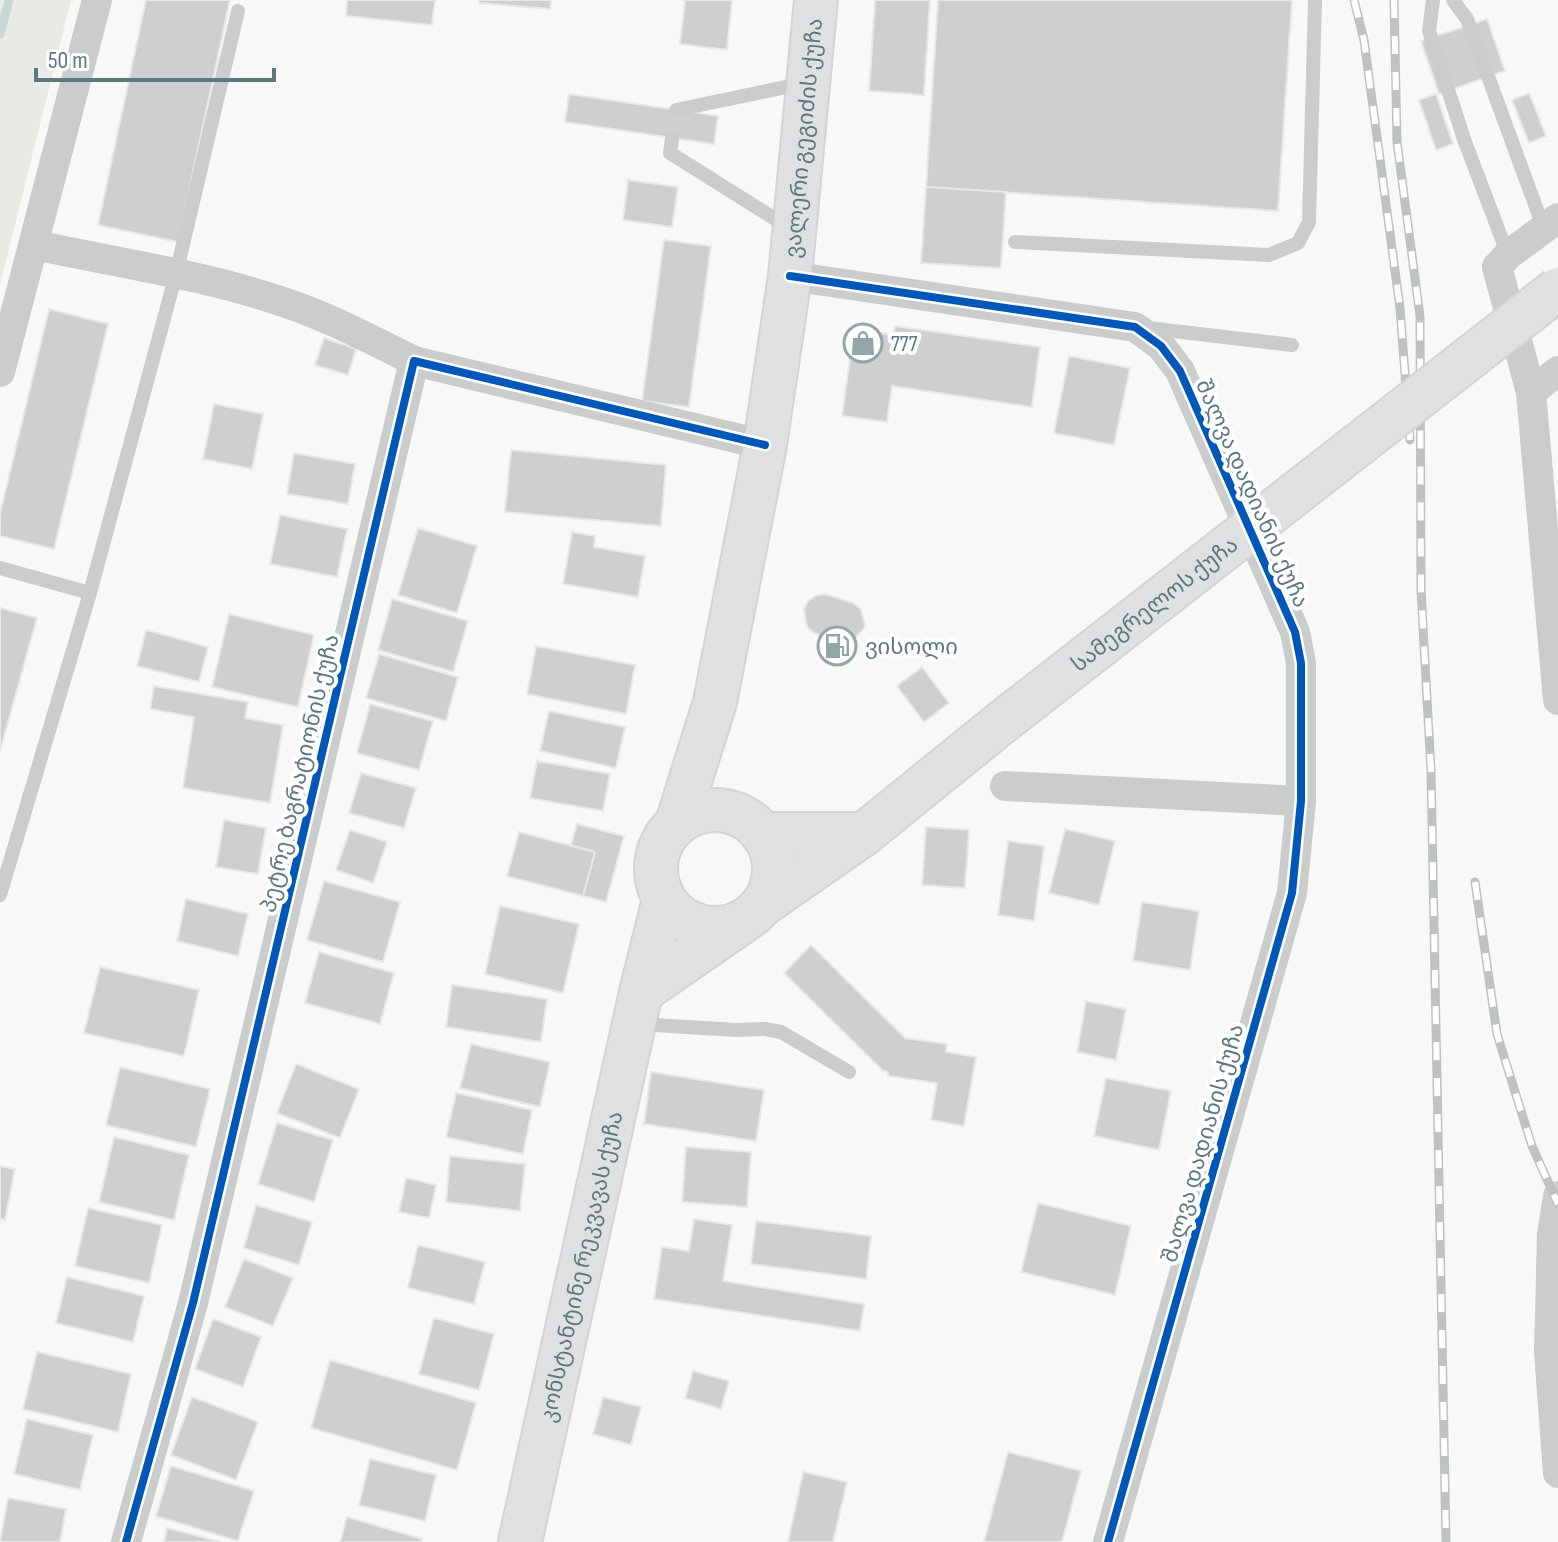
<svg xmlns="http://www.w3.org/2000/svg" width="1558" height="1542" font-family="'Sofia Sans Condensed','Noto Sans Georgian',sans-serif">
	<style>
		.green { fill: #e8eae4 }
		.lines { fill: none; stroke-linecap: round; stroke-linejoin: round }
		.stream { stroke: #c9d7d7; stroke-width: 9 }
		.building { fill: #ced0d0; stroke: #e8e8e6; stroke-width: 2 }
		.secondary-casing { stroke: #d3d5d5; stroke-width: 46 }
		.lane { stroke: #cacdcc; stroke-width: 14 }
		.street { stroke: #cacdcc; stroke-width: 30 }
		.secondary { stroke: #dee0e1; stroke-width: 42 }
		.rail-casing { stroke: #bfc2c3; stroke-width: 9 }
		.rail { stroke: #fff; stroke-width: 6; stroke-dasharray: 18; stroke-linecap: butt }
		.secondary-bridge-casing { stroke: #d3d5d5; stroke-width: 46; stroke-linecap: butt }
		.secondary-bridge { stroke: #dee0e1; stroke-width: 42 }
		.cycleway-casing { stroke: #fff; stroke-width: 13 }
		.cycleway { stroke: #0057b8; stroke-width: 8 }
		.labels { text-anchor: middle; stroke-width: 8; stroke-linejoin: round; paint-order: stroke }
		.street-label { font-size: 22px; fill: #5d787e; stroke: #fff }
		.poi-label { font-size: 22px; fill: #5d787e; stroke: #fff; text-anchor: start }
	</style>
	<rect width="100%" height="100%" fill="#f8f8f7"/>
	<polygon class="green" points="0,0 71,0 0,285"/>
	<g class="lines">
		<polyline class="stream" points="0,34 9,0"/>
	</g>
	<g class="building">
		<polygon points="146,0 230,0 178,242 98,225"/>
		<polygon points="347,0 435,0 432,25 346,16"/>
		<polygon points="479,0 551,0 550,9 479,3"/>
		<polygon points="685,0 732,0 727,50 680,44"/>
		<polygon points="875,0 930,0 924,95 869,91"/>
		<polygon points="938,0 1292,0 1278,211 926,187"/>
		<polygon points="1487,19 1505,71 1439,94 1421,41"/>
		<polygon points="1529,93 1546,136 1529,143 1512,100"/>
		<polygon points="569,94 718,116 714,144 565,122"/>
		<polygon points="1436,94 1453,144 1436,150 1419,100"/>
		<polygon points="628,180 678,187 672,227 623,220"/>
		<polygon points="926,187 1006,192 1001,268 921,263"/>
		<polygon points="664,240 711,246 689,407 642,401"/>
		<polygon points="49,309 108,324 54,549 0,536 0,514"/>
		<polygon points="895,326 1040,347 1032,407 892,386 887,422 842,416 854,329 893,335"/>
		<polygon points="324,338 356,349 348,375 315,365"/>
		<polygon points="1069,356 1130,368 1114,445 1054,433"/>
		<polygon points="214,404 263,414 252,469 203,459"/>
		<polygon points="511,450 666,465 661,526 505,512"/>
		<polygon points="294,453 355,464 348,504 287,494"/>
		<polygon points="280,515 347,529 337,577 270,564"/>
		<polygon points="418,528 477,546 457,613 398,595"/>
		<polygon points="572,532 595,536 594,547 645,556 638,597 563,584"/>
		<polygon points="825,594 853,603 861,609 865,627 853,641 837,641 814,633 807,627 804,609 808,601 815,596"/>
		<polygon points="392,599 468,621 453,672 378,650"/>
		<polygon points="0,608 37,618 0,751"/>
		<polygon points="229,614 314,635 298,707 212,687"/>
		<polygon points="146,630 208,647 199,682 137,666"/>
		<polygon points="536,646 635,665 626,714 527,694"/>
		<polygon points="379,654 458,677 446,721 366,698"/>
		<polygon points="922,667 949,703 924,722 897,686"/>
		<polygon points="154,686 248,702 245,718 283,725 270,803 183,788 194,717 150,709"/>
		<polygon points="370,704 433,721 419,770 357,753"/>
		<polygon points="549,711 625,727 616,768 540,751"/>
		<polygon points="537,761 610,774 603,811 530,798"/>
		<polygon points="361,773 416,788 404,828 349,813"/>
		<polygon points="224,820 266,828 258,874 216,867"/>
		<polygon points="577,824 624,836 606,902 583,896 595,852 571,845"/>
		<polygon points="926,827 969,830 965,888 922,885"/>
		<polygon points="1065,829 1115,841 1099,905 1049,893"/>
		<polygon points="350,830 387,842 373,883 336,870"/>
		<polygon points="519,832 595,852 583,896 507,876"/>
		<polygon points="1008,841 1044,846 1034,921 998,915"/>
		<polygon points="324,881 400,902 383,962 307,940"/>
		<polygon points="186,899 248,914 238,956 177,941"/>
		<polygon points="1142,902 1199,911 1190,970 1133,961"/>
		<polygon points="500,906 579,924 563,993 485,974"/>
		<polygon points="811,945 905,1038 947,1044 946,1052 976,1057 964,1126 931,1120 937,1083 888,1076 888,1072 882,1070 784,973"/>
		<polygon points="319,952 394,973 380,1024 305,1003"/>
		<polygon points="100,967 199,990 184,1056 84,1033"/>
		<polygon points="452,985 547,999 541,1042 446,1027"/>
		<polygon points="1086,1001 1126,1009 1116,1060 1077,1052"/>
		<polygon points="471,1044 550,1062 540,1107 460,1088"/>
		<polygon points="296,1064 359,1089 340,1138 277,1113"/>
		<polygon points="120,1067 210,1089 196,1147 106,1125"/>
		<polygon points="651,1072 764,1090 756,1141 644,1124"/>
		<polygon points="1106,1078 1171,1091 1159,1150 1094,1136"/>
		<polygon points="456,1093 532,1110 523,1154 446,1137"/>
		<polygon points="277,1123 333,1140 314,1202 258,1184"/>
		<polygon points="114,1137 189,1155 174,1220 99,1202"/>
		<polygon points="686,1147 751,1152 747,1207 682,1202"/>
		<polygon points="450,1156 525,1164 520,1211 446,1202"/>
		<polygon points="0,1166 15,1169 5,1220 0,1219"/>
		<polygon points="406,1178 436,1185 429,1218 399,1212"/>
		<polygon points="1038,1203 1131,1226 1115,1295 1021,1272"/>
		<polygon points="256,1205 312,1222 299,1265 244,1248"/>
		<polygon points="88,1208 162,1225 149,1283 75,1266"/>
		<polygon points="694,1219 732,1225 723,1281 864,1304 860,1331 654,1299 662,1247 689,1251"/>
		<polygon points="756,1221 871,1236 866,1279 751,1264"/>
		<polygon points="418,1245 485,1262 474,1304 408,1288"/>
		<polygon points="244,1259 293,1278 273,1326 225,1307"/>
		<polygon points="67,1277 144,1296 133,1342 56,1323"/>
		<polygon points="434,1318 494,1334 479,1390 419,1374"/>
		<polygon points="213,1319 261,1337 243,1387 195,1369"/>
		<polygon points="37,1352 131,1374 118,1432 23,1409"/>
		<polygon points="330,1360 476,1403 457,1470 311,1428"/>
		<polygon points="693,1371 729,1381 721,1409 685,1398"/>
		<polygon points="192,1397 258,1422 236,1480 171,1455"/>
		<polygon points="603,1397 641,1407 631,1445 593,1434"/>
		<polygon points="27,1419 93,1435 80,1490 14,1474"/>
		<polygon points="1008,1452 1081,1471 1062,1542 984,1542"/>
		<polygon points="370,1459 436,1475 425,1521 359,1505"/>
		<polygon points="171,1466 254,1491 238,1541 156,1516"/>
		<polygon points="803,1472 847,1482 833,1542 788,1542"/>
		<polygon points="8,1498 66,1509 60,1542 0,1542"/>
		<polygon points="347,1517 422,1539 421,1542 340,1542"/>
		<polygon points="167,1528 221,1542 164,1542"/>
	</g>
	<g class="lines">
		<g class="secondary-casing">
			<g id="secondary">
				<circle cx="715" cy="869" r="59"/>
				<path id="s1" d="M677,823L715,702L765,445L790,276L816,0"/>
				<polyline points="762,834 864,834"/>
				<polyline points="762,905 864,834 1001,723"/>
				<polyline points="641,992 742,922"/>
				<path id="s2" d="M520,1542L641,992L664,900"/>
			</g>
		</g>
		<g class="lane">
			<polyline points="1433,0 1429,31 1465,142 1508,255"/>
			<polyline points="1453,0 1467,19 1544,229"/>
			<polyline points="676,110 805,83"/>
			<polyline points="672,138 670,153 791,229"/>
			<polyline points="1015,242 1269,255 1298,243 1309,222 1315,0"/>
			<polyline points="1148,328 1292,345"/>
			<polyline points="0,568 90,593"/>
			<polyline points="0,895 90,593 176,274 238,11"/>
			<polyline points="638,1024 736,1030 765,1029 781,1032 849,1072"/>
		</g>
		<g class="street">
			<polyline points="1558,218 1508,255 1497,267 1531,392 1558,700"/>
			<path d="M35,245C114,262 197,274 274,299C323,314 368,338 414,361"/>
			<polyline points="790,276 1135,327 1161,346 1180,371 1295,632 1301,663 1301,801 1292,893 1108,1542"/>
			<polyline points="0,372 97,0"/>
			<polyline points="1531,392 1558,371"/>
			<polyline points="1005,786 1301,801"/>
			<polyline points="1558,1196 1552,1234 1549,1352 1558,1473"/>
			<polyline points="126,1542 193,1303 414,361 765,445"/>
		</g>
		<use href="#secondary" class="secondary"/>
		<g class="rail-casing">
			<g id="rail">
				<polyline points="1354,0 1364,40 1400,308 1410,440"/>
				<polyline points="1394,0 1397,142 1420,316 1421,590 1431,771 1446,1542"/>
				<polyline points="1475,882 1497,1034 1532,1146 1558,1204"/>
			</g>
		</g>
		<use href="#rail" class="rail"/>
		<g class="secondary-bridge-casing">
			<g id="secondary-bridge">
				<path id="s3" d="M1001,723L1558,289"/>
			</g>
		</g>
		<use href="#secondary-bridge" class="secondary-bridge"/>
		<g class="cycleway-casing">
			<g id="cycleway">
				<polyline points="790,276 1135,327 1161,346 1180,371 1295,632 1301,663 1301,801 1292,893 1108,1542"/>
				<polyline points="126,1542 193,1303 414,361 765,445"/>
			</g>
		</g>
		<use href="#cycleway" class="cycleway"/>
	</g>
	<defs>
		<g id="shop-ring" transform="scale(2)"><circle r="9.5" fill="#fff" stroke="#93a5a8" stroke-width="1.5"/><path d="M-5-2.5h2.3a2.7 3.5 0 0 1 5.4 0H5L5.5 6h-11ZM-1.5-2.5h3a1.5 2.3 0 0 0-3 0Z" fill="#93a5a8"/></g>
		<g id="fuel-ring" transform="scale(2)"><circle r="9.5" fill="#fff" stroke="#93a5a8" stroke-width="1.5"/><path d="M-5.5-6h7V0h2V4h1.3V-2.5L3-4.5l.8-.8L6-3V5H2.5V1h-1V6h-7ZM-4.2-4.7v3.2H.2V-4.7Z" fill="#93a5a8"/></g>
	</defs>
	<g fill-rule="evenodd">
		<use href="#shop-ring" x="863" y="343"/>
		<use href="#fuel-ring" x="837" y="646"/>
	</g>
	<g class="labels">
		<g class="street-label">
			<text dy="8" stroke="none"><textPath href="#s1" startOffset="698">ვალერი გეგიძის ქუჩა</textPath></text>
			<text transform="translate(1253 493) rotate(66)" y="8">შალვა დადიანის ქუჩა</text>
			<text dy="8" stroke="none"><textPath href="#s3" startOffset="194">სამეგრელოს ქუჩა</textPath></text>
			<text transform="translate(299 773) rotate(-77)" y="8">პეტრე ბაგრატიონის ქუჩა</text>
			<text transform="translate(1202 1143) rotate(-74)" y="8">შალვა დადიანის ქუჩა</text>
			<text dy="8" stroke="none"><textPath href="#s2" startOffset="282">კონსტანტინე რეკვავას ქუჩა</textPath></text>
		</g>
		<g class="poi-label">
			<text x="891" y="351">777</text>
			<text x="865" y="654">ვისოლი</text>
		</g>
	</g>
	<path d="M36 68v12h238v-12" fill="none" stroke="#5d787e" stroke-width="4"/>
	<text x="48" y="68" font-size="24" fill="#5d787e" stroke="#ffffff" stroke-width="6" paint-order="stroke">50 m</text>
</svg>
